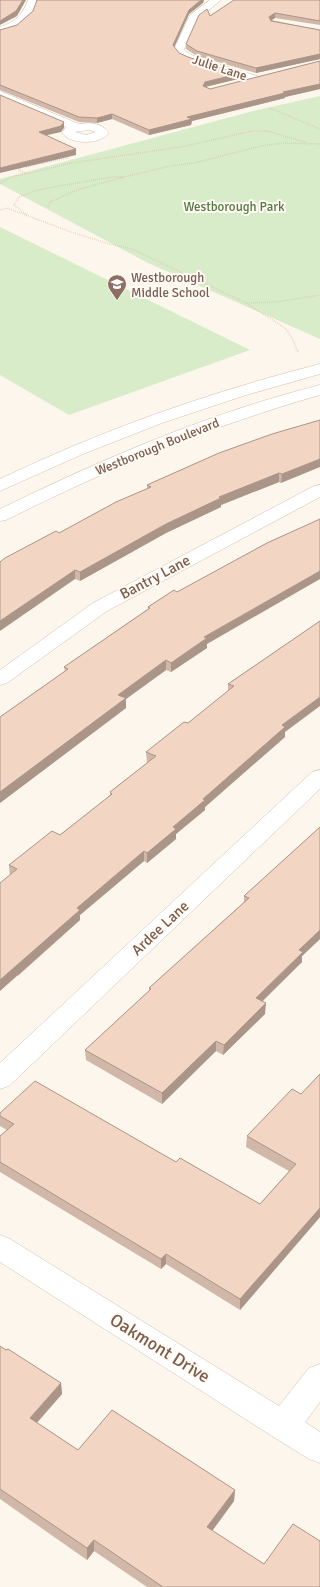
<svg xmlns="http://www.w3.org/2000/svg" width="320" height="1587" font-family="Signika,sans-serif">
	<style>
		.green { fill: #d8ecc9 }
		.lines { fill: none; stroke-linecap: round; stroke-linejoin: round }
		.street-casing { stroke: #d1beb0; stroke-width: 1 }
		.secondary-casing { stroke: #d6c0b0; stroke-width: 1 }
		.path { stroke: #d9b8a5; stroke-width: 1.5; stroke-dasharray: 0.5 1.5; stroke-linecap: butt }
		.street { fill: #fff; fill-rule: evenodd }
		.secondary { fill: #fff; fill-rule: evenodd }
		.wall { fill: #d1b7a8 }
		.shaded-wall { fill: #aa9588 }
		.building { fill: #f3d5c3; stroke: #aa9588 }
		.labels { text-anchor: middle; stroke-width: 4; stroke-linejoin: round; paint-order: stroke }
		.far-street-label { font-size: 13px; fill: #7a5c4d; stroke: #fffaf3 }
		.far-park-label { font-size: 13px; fill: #537a41; stroke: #fffaf3 }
		.far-education-label { font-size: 13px; fill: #785e54; stroke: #fffaf3; text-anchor: start }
		.street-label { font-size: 15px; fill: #7a5c4d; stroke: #fffaf3 }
		.near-street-label { font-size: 18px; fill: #7a5c4d; stroke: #fffaf3 }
	</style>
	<rect width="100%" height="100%" fill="#fdf6ec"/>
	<g class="green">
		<polygon points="320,96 320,339 148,263 0,184 0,179 253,111"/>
		<polygon points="0,227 250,350 69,415 0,375"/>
	</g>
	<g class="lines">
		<g class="street-casing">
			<g id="street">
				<path d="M28,0H38L32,15L17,28L0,34V27C15,22 23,15 28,0Z"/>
				<polygon points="210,0 221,0 198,19 184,49 188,53 196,57 260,77 261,79 260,81 252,81 188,61 180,57 174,49 190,15"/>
				<path d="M0,91L79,124C91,122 102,123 109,133C100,145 71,145 62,133L66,127L0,98ZM89,130L96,132L86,135L75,132Z"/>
				<polygon points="320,485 320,497 107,611 7,683 0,685 0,670 93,603 314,486"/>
				<polygon points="320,770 320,789 9,1086 0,1089 0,1063 312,772"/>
				<polygon points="0,1235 10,1239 279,1406 309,1368 320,1364 320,1402 305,1422 320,1432 320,1463 309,1459 272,1436 0,1262"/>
			</g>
		</g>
		<g class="secondary-casing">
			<g id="secondary">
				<path d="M320,364V374L243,396L162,423L83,454L0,491V479C102,430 210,392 320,364Z"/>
				<path d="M320,385V395C211,426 108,469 6,520L0,521V509C102,459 209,413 320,385Z"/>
			</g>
		</g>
		<g class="path">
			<polyline points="270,108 320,129"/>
			<polyline points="26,167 68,158"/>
			<polyline points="20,168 19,170 25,173"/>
			<polyline points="0,183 12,177 72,163 186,146 252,131 267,131 305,142"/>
			<polyline points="48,207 50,202 77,190 124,177"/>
			<polyline points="0,210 7,208 71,232 106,243 132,249 246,303 285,328 292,338 298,352"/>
			<polyline points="27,215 14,205 19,197 37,190 112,177 124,177 170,166 194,163 261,146 283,143 320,144"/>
			<polyline points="247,303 276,302 320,295"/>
		</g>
		<use href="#street" class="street"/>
		<use href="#secondary" class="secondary"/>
	</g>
	<g class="wall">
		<polygon points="37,0 204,0 203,3 189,14 174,47 179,53 188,57 238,79 205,87 210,89 320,61 320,89 285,97 285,98 192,121 191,125 149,135 112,119 97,123 79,122 0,90 0,30 17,25 33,11"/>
		<polygon points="320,0 320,25 275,18 271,20 320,30 320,59 256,73 197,56 186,49 186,44 210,16"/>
		<polygon points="320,420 281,483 279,482 221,505 221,507 166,533 80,581 75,579 59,533 147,489 147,485"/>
		<polygon points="174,590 207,644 207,648 171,672 166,670 126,699 126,708 0,803 0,717 65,671 64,667 148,609 148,607"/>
		<polygon points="320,621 285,732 285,737 205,807 205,810 176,834 176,839 147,863 144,861 80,915 80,920 18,976 9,865 60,835 110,796 110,792 148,762 147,762 146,752 188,723 228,691 228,684"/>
		<polygon points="320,827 320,939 302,956 302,962 262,1002 265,1014 223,1055 216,1051 162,1104 86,1060 85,1050 149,991 149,988 244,902 244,896"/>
		<polygon points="320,1074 320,1217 240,1310 166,1264 161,1269 0,1172 0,1136 7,1130 0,1126 0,1113 176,1162 260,1204 289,1171 246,1147 247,1136 301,1094"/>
		<polygon points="0,1346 61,1383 62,1394 37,1423 78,1450 235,1490 234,1501 212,1531 264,1564 320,1587 147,1587 94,1551 87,1560 0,1499"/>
	</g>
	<g class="shaded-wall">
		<polygon points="23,0 26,0 17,16 0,25 0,21"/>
		<polygon points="201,0 204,0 203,3 189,14 173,50 173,45 189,10"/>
		<polygon points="275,13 275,18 269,22 269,17"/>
		<polygon points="320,54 320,59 256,73 256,68"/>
		<polygon points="238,74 238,79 205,87 203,86 205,82"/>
		<polygon points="320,84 320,89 285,97 285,98 192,121 191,125 149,135 149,130 187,117 283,92"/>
		<polygon points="112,114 112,119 97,123 97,118"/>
		<polygon points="64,122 64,128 61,132 39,137 39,132"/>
		<polygon points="76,149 76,155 0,173 0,168"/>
		<polygon points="320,459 320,467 281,483 282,474"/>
		<polygon points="279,473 279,482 221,505 221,507 166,533 80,581 80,572 166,524 219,497"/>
		<polygon points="75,570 75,579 0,631 0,621"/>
		<polygon points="320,571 320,579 207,644 207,648 171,672 171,663 204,637"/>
		<polygon points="166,660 166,670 126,699 126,708 0,803 0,792 118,695"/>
		<polygon points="320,697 320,706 285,732 285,737 205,807 205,810 176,834 176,839 147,863 147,853 173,827 282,725"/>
		<polygon points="144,851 144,861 80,915 80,920 0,991 0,980 77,908"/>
		<polygon points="320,930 320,939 302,956 302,962 255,1008 256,998 299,950"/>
		<polygon points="266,1003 265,1014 223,1055 224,1045"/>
		<polygon points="216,1041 216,1051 162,1104 162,1093"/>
		<polygon points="320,1208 320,1217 240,1310 240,1299"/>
		<polygon points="166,1254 166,1264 161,1269 161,1259"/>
		<polygon points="61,1383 62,1394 31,1429 30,1418"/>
		<polygon points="235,1490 234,1501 207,1538 207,1527"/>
		<polygon points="94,1540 94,1551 87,1560 87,1548"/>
	</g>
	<g class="building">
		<polygon points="0,0 23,0 16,11 0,21"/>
		<polygon points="37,0 201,0 189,10 173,45 179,53 188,57 238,74 205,82 203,86 210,89 320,61 320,84 283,92 285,93 187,117 192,119 149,130 112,114 97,118 79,117 0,85 0,30 17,25 33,11"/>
		<polygon points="234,0 320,0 320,21 275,13 269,17 271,21 320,30 320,54 256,68 197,51 186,44 199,15 207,9 210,16"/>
		<polygon points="0,95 64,122 61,126 39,132 76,149 0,168"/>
		<polygon points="320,420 320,459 282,474 279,473 219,497 221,498 166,524 80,572 75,570 0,621 0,562 5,558 56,531 59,533 116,502 151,487 147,485 219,453 272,434"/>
		<polygon points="320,519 320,571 204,637 207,638 171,663 166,660 118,695 126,698 0,792 0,717 68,669 64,667 150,608 148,607 174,590 177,592 267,543"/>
		<polygon points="320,621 320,697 282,725 285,727 203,799 205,800 173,827 176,829 147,853 144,851 77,908 80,910 0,980 0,883 17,869 9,865 52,831 60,835 112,794 110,792 156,756 146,752 184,722 188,723 234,686 228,684"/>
		<polygon points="320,827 320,930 299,950 303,952 256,998 266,1003 224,1045 216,1041 162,1093 85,1050 151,989 149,988 249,898 244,896"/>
		<polygon points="320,1074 320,1208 240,1299 166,1254 161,1259 0,1162 0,1136 14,1124 0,1116 0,1113 35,1081 176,1162 180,1158 260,1204 296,1164 247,1136 292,1089 301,1094"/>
		<polygon points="0,1346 6,1350 8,1349 61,1383 30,1418 78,1450 112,1410 235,1490 207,1527 264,1564 293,1524 320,1541 320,1587 163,1587 94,1540 87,1548 0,1489"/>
	</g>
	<defs>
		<g id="school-pin" transform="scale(1)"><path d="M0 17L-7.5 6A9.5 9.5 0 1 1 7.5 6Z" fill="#8d6e63" stroke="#fffaf3"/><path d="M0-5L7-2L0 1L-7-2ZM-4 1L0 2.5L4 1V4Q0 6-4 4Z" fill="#fff"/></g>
	</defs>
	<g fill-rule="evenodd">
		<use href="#school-pin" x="117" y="284"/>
	</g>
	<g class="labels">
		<g class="far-street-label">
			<text transform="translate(220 67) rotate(18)" y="5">Julie Lane</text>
			<text transform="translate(157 446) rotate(-22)" y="5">Westborough Boulevard</text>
		</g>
		<g class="far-park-label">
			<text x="234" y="211">Westborough Park</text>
		</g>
		<g class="far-education-label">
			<text x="131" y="282">Westborough<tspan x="131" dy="15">Middle School</tspan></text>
		</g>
		<g class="street-label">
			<text transform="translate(155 577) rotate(-28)" y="5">Bantry Lane</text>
			<text transform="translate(160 928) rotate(-43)" y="5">Ardee Lane</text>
		</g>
		<g class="near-street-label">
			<text transform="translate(160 1348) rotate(32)" y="6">Oakmont Drive</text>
		</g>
	</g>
</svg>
